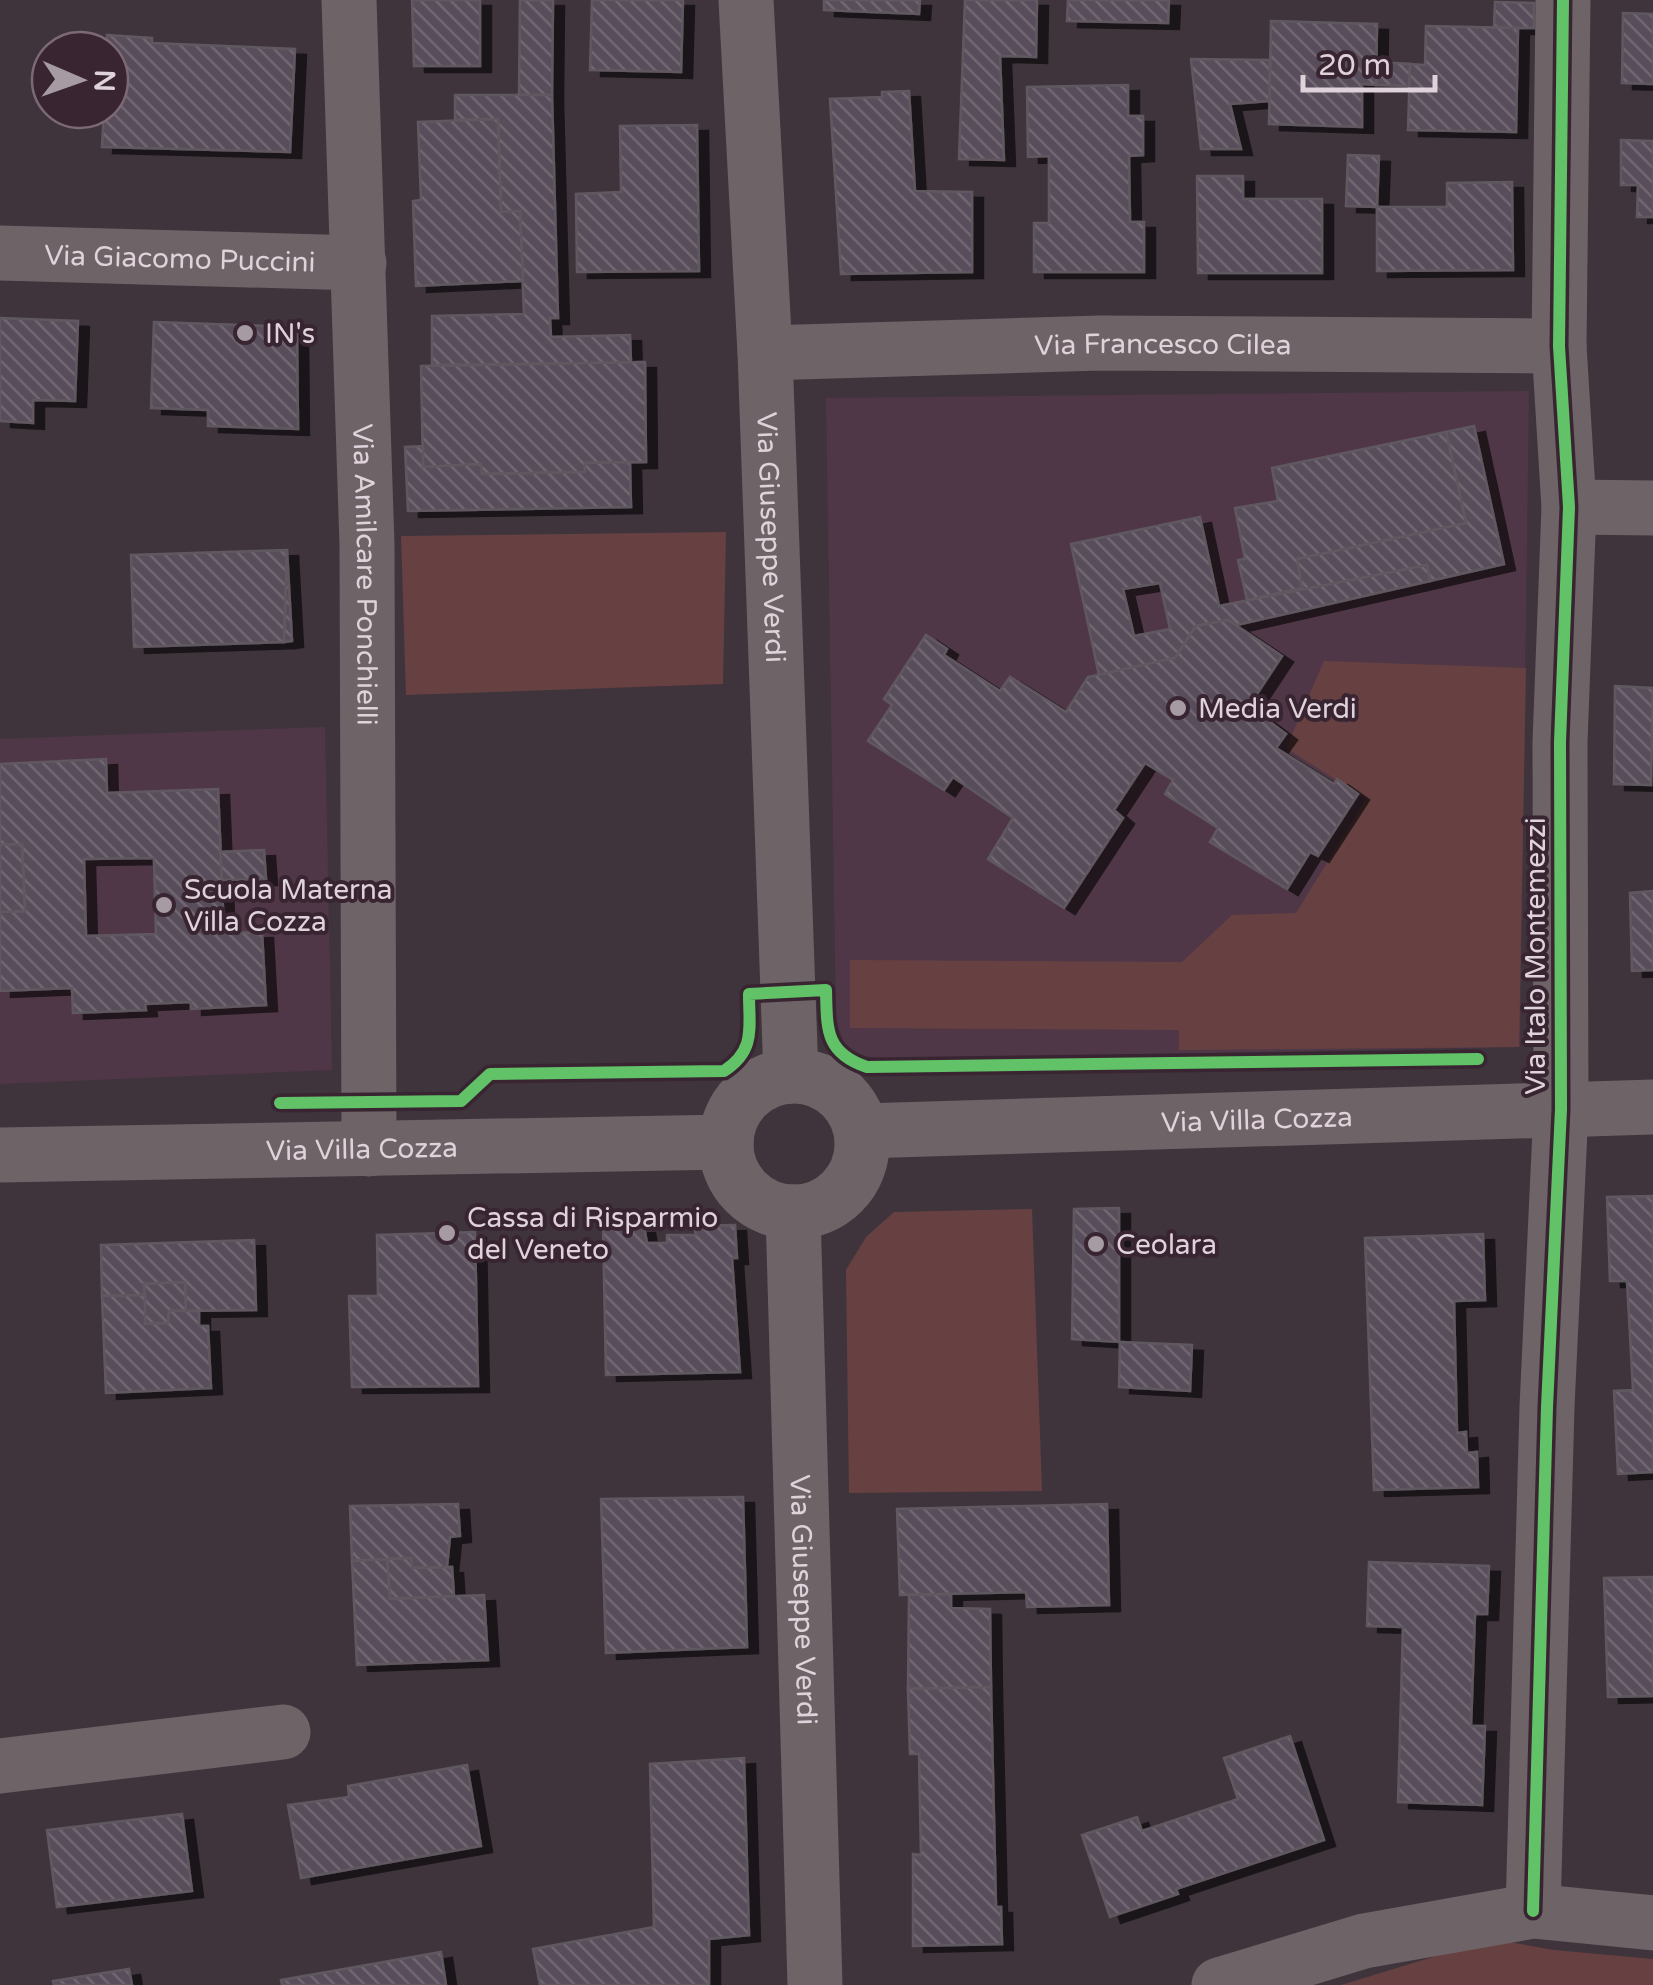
<svg xmlns="http://www.w3.org/2000/svg" width="1653" height="1985" font-family="'Varela Round',sans-serif">
	<style>
		.built { fill: #4f3747 }
		.green { fill: #674142 }
		.building { fill: url(#building-back-hatch); stroke: #615960; stroke-width: 2.5; fill-rule: evenodd; filter: url(#shadow) }
		.lines { fill: none; stroke-linecap: round; stroke-linejoin: round }
		.minor { stroke: #6e6366; stroke-width: 55 }
		.cycleway-casing { stroke: #392532; stroke-width: 19 }
		.cycleway { stroke: #61c268; stroke-width: 12 }
		.poi-dot { fill: #a79ba3; stroke: #392532; stroke-width: 4 }
		.labels { text-anchor: middle; stroke-width: 8; stroke-linejoin: round; paint-order: stroke }
		.street-label { font-size: 28px; fill: #dfd2da; stroke: #392532 }
		.poi-label { font-size: 28px; fill: #dfd2da; stroke: #392532; text-anchor: start }
	</style>
	<defs>
		<pattern id="building-back-hatch" width="6" height="6" patternUnits="userSpaceOnUse" patternTransform="scale(2.5)"><rect width="6" height="6" fill="#594d5a"/><path d="M-1 5l2 2M0 0l6 6M5-1l2 2" fill="none" stroke="#706671"/></pattern>
		<filter id="shadow"><feDropShadow dx="11" dy="6" stdDeviation="0" flood-color="#0009"/></filter>
	</defs>
	<rect width="100%" height="100%" fill="#3f343c"/>
	<g class="built">
		<polygon points="1529,391 1520,1047 879,1059 855,1053 843,1042 836,1019 826,398"/>
		<polygon points="325,727 332,1070 0,1084 0,739"/>
	</g>
	<g class="green">
		<polygon points="726,532 723,684 406,695 401,536"/>
		<polygon points="1324,661 1526,668 1519,1047 1179,1050 1179,1030 850,1028 850,960 1182,962 1232,915 1296,913 1366,799 1286,748"/>
		<polygon points="1032,1209 1042,1491 849,1493 846,1270 866,1237 894,1212"/>
		<polygon points="1492,1939 1554,1950 1653,1959 1653,1985 1341,1985"/>
	</g>
	<g class="building">
		<polygon points="412,0 480,0 480,66 414,66"/>
		<polygon points="520,0 553,0 552,95 519,95"/>
		<polygon points="592,0 683,0 681,72 590,70"/>
		<polygon points="824,0 920,0 919,14 824,10"/>
		<polygon points="965,0 1037,0 1036,57 1000,56 1004,160 959,159"/>
		<polygon points="1068,0 1169,0 1168,23 1067,21"/>
		<polygon points="1495,2 1534,3 1534,28 1494,28"/>
		<polygon points="1623,13 1653,14 1653,84 1622,83"/>
		<polygon points="1271,21 1377,24 1376,85 1362,84 1362,127 1269,124"/>
		<polygon points="1426,26 1518,28 1516,132 1408,130 1410,64 1425,65"/>
		<polygon points="107,35 152,38 152,43 295,49 290,152 102,147 104,110 110,110"/>
		<polygon points="1191,59 1270,60 1269,101 1230,104 1241,149 1201,149"/>
		<polygon points="1377,62 1410,64 1409,86 1376,85"/>
		<polygon points="1128,85 1128,116 1143,116 1143,155 1129,156 1130,222 1144,222 1144,272 1034,272 1034,223 1049,223 1049,156 1028,157 1027,87"/>
		<polygon points="909,91 915,191 972,192 972,272 841,274 830,99 882,97 882,92"/>
		<polygon points="455,95 552,95 558,318 550,318 551,337 630,335 631,363 432,365 432,316 524,314 520,211 501,212 498,119 455,120"/>
		<polygon points="498,119 501,212 520,211 523,281 416,286 413,201 421,200 418,122"/>
		<polygon points="697,125 699,271 577,272 576,194 621,192 620,126"/>
		<polygon points="1621,140 1653,141 1653,217 1637,217 1638,185 1621,185"/>
		<polygon points="1348,155 1379,156 1377,207 1346,206"/>
		<polygon points="1197,176 1243,176 1243,199 1322,199 1322,273 1198,273"/>
		<polygon points="1512,182 1513,270 1377,271 1377,207 1447,207 1447,183"/>
		<polygon points="0,318 78,321 75,401 33,400 33,423 0,421"/>
		<polygon points="154,322 297,327 298,429 208,426 208,410 151,408"/>
		<polygon points="645,362 646,462 585,463 585,472 482,474 481,464 423,467 421,366"/>
		<polygon points="1474,426 1504,564 1430,581 1427,565 1302,591 1297,559 1466,523 1446,432"/>
		<polygon points="1446,432 1466,523 1297,559 1302,588 1247,600 1238,560 1245,559 1235,508 1278,501 1272,468"/>
		<polygon points="423,446 423,467 481,464 482,474 585,472 585,463 630,462 631,507 408,511 405,447"/>
		<path d="M1200,517L1219,606L1427,565L1430,581L1237,625L1228,620L1196,626L1175,658L1099,675L1071,544ZM1160,583L1170,629L1134,636L1123,589Z"/>
		<polygon points="287,550 284,642 134,647 131,555"/>
		<polygon points="287,550 292,641 284,642"/>
		<polygon points="1228,620 1282,656 1249,706 1286,734 1276,748 1334,784 1337,779 1358,794 1318,856 1310,852 1287,889 1210,842 1218,828 1165,794 1173,780 1145,763 1114,810 1123,818 1064,908 988,859 1013,818 953,777 944,790 868,741 892,705 884,699 926,635 947,649 944,655 1000,691 1010,677 1066,712 1088,677 1175,658 1196,626"/>
		<polygon points="1615,686 1653,688 1651,785 1614,784"/>
		<path d="M106,759L107,793L218,789L224,933L262,932L266,1005L191,1009V1002L145,1004L146,1010L73,1013L72,988L0,991V912L25,911L22,844L0,845V764ZM154,858L156,934L86,936L84,859Z"/>
		<polygon points="22,844 25,911 0,912 0,845"/>
		<polygon points="264,850 266,879 222,880 220,852"/>
		<polygon points="1653,891 1653,970 1632,971 1630,893"/>
		<polygon points="1653,1196 1653,1472 1618,1474 1614,1391 1633,1390 1627,1281 1610,1281 1607,1197"/>
		<polygon points="1119,1208 1119,1342 1072,1339 1074,1209"/>
		<polygon points="735,1225 737,1258 732,1258 740,1372 606,1375 603,1229 644,1227 647,1243 667,1243 667,1235 696,1235 694,1226"/>
		<polygon points="475,1232 478,1386 352,1387 349,1296 378,1296 377,1235"/>
		<polygon points="1483,1234 1485,1300 1454,1301 1457,1433 1466,1432 1467,1453 1477,1452 1478,1487 1374,1490 1365,1238"/>
		<polygon points="254,1240 256,1310 186,1311 185,1282 144,1284 145,1295 102,1296 101,1245"/>
		<polygon points="185,1282 186,1311 169,1311 168,1323 145,1324 144,1284"/>
		<polygon points="145,1295 145,1324 168,1323 169,1311 199,1311 199,1326 208,1326 211,1388 106,1393 102,1296"/>
		<polygon points="1120,1342 1192,1345 1190,1391 1119,1387"/>
		<polygon points="743,1497 747,1647 606,1653 601,1499"/>
		<polygon points="458,1504 460,1536 450,1537 447,1567 412,1568 411,1558 352,1561 350,1506"/>
		<polygon points="1107,1504 1109,1605 1027,1607 1026,1592 900,1595 897,1509"/>
		<polygon points="411,1558 412,1568 452,1567 454,1596 390,1599 387,1559"/>
		<polygon points="387,1559 390,1599 484,1595 488,1660 357,1665 352,1561"/>
		<polygon points="1369,1562 1489,1566 1487,1614 1475,1614 1471,1726 1485,1726 1482,1805 1398,1802 1403,1627 1367,1626"/>
		<polygon points="1653,1577 1653,1696 1608,1697 1604,1578"/>
		<polygon points="951,1594 951,1608 990,1609 991,1687 908,1689 909,1595"/>
		<polygon points="991,1687 996,1907 1001,1907 1002,1944 913,1946 913,1854 921,1855 919,1754 910,1754 908,1689"/>
		<polygon points="1290,1736 1324,1840 1176,1889 1178,1894 1110,1917 1082,1835 1137,1817 1142,1831 1238,1799 1224,1758"/>
		<polygon points="744,1758 749,1935 709,1939 709,1985 540,1985 533,1949 654,1927 650,1764"/>
		<polygon points="467,1765 481,1846 301,1878 288,1805 349,1797 348,1786"/>
		<polygon points="182,1814 192,1891 57,1907 47,1830"/>
		<polygon points="441,1952 446,1985 282,1985 281,1980"/>
		<polygon points="129,1969 132,1985 54,1985 53,1981"/>
	</g>
	<g class="lines">
		<g class="minor">
			<path id="s1" d="M349,0L367,545L369,1149"/>
			<path id="s2" d="M746,0L765,353L791,1076"/>
			<path id="s3" d="M0,253L359,263"/>
			<path id="s4" d="M765,353L1101,343L1559,346"/>
			<polyline points="1569,507 1653,508"/>
			<circle cx="794" cy="1144" r="68"/>
			<path id="s5" d="M862,1131L1653,1107"/>
			<path id="s6" d="M0,1155L726,1142"/>
			<path id="s7" d="M793,1212L815,1985"/>
			<polyline points="0,1766 283,1732"/>
			<polyline points="1533,1911 1547,1407 1561,1109 1560,742 1569,507 1559,346 1563,0"/>
			<polyline points="1219,1985 1364,1941 1533,1911 1653,1923"/>
		</g>
		<g class="cycleway-casing">
			<g id="cycleway">
				<path d="M280,1103L461,1101L490,1074L724,1071C756,1050 749,1028 749,994L826,990C827,1029 825,1053 867,1067L1478,1059"/>
				<polyline points="1533,1911 1547,1407 1561,1109 1560,742 1569,507 1559,346 1563,0"/>
			</g>
		</g>
		<use href="#cycleway" class="cycleway"/>
	</g>
	<g class="poi-dot">
		<circle cx="245" cy="333" r="10"/>
		<circle cx="1178" cy="708" r="10"/>
		<circle cx="164" cy="905" r="10"/>
		<circle cx="447" cy="1233" r="10"/>
		<circle cx="1096" cy="1244" r="10"/>
	</g>
	<g class="labels">
		<g class="street-label">
			<text dy="10" stroke="none"><textPath href="#s3" startOffset="180">Via Giacomo Puccini</textPath></text>
			<text dy="10" stroke="none"><textPath href="#s4" startOffset="398">Via Francesco Cilea</textPath></text>
			<text dy="10" stroke="none"><textPath href="#s2" startOffset="538">Via Giuseppe Verdi</textPath></text>
			<text dy="10" stroke="none"><textPath href="#s1" startOffset="575">Via Amilcare Ponchielli</textPath></text>
			<text transform="translate(1535 956) rotate(-90)" y="10">Via Italo Montemezzi</text>
			<text dy="10" stroke="none"><textPath href="#s5" startOffset="395">Via Villa Cozza</textPath></text>
			<text dy="10" stroke="none"><textPath href="#s6" startOffset="362">Via Villa Cozza</textPath></text>
			<text dy="10" stroke="none"><textPath href="#s7" startOffset="388">Via Giuseppe Verdi</textPath></text>
		</g>
		<g class="poi-label">
			<text x="265" y="343">IN's</text>
			<text x="1198" y="718">Media Verdi</text>
			<text x="184" y="899">Scuola Materna<tspan x="184" dy="32">Villa Cozza</tspan></text>
			<text x="467" y="1227">Cassa di Risparmio<tspan x="467" dy="32">del Veneto</tspan></text>
			<text x="1116" y="1254">Ceolara</text>
		</g>
	</g>
	<g transform="translate(80 80) rotate(92)"><circle r="48" fill="#392532" stroke="#7b6a75" stroke-width="2.5"/>
	<path d="M0-8L18 38L0 25L-18 38Z" fill="#a79ba3"/>
	<text y="-15" font-size="28" font-weight="bold" text-anchor="middle" fill="#dfd2da">N</text>
	</g>
	<path d="M1303 75v15h132v-15" fill="none" stroke="#dfd2da" stroke-width="5"/>
	<text x="1318" y="75" font-size="30" fill="#dfd2da" stroke="#392532" stroke-width="8" paint-order="stroke">20 m</text>
</svg>
